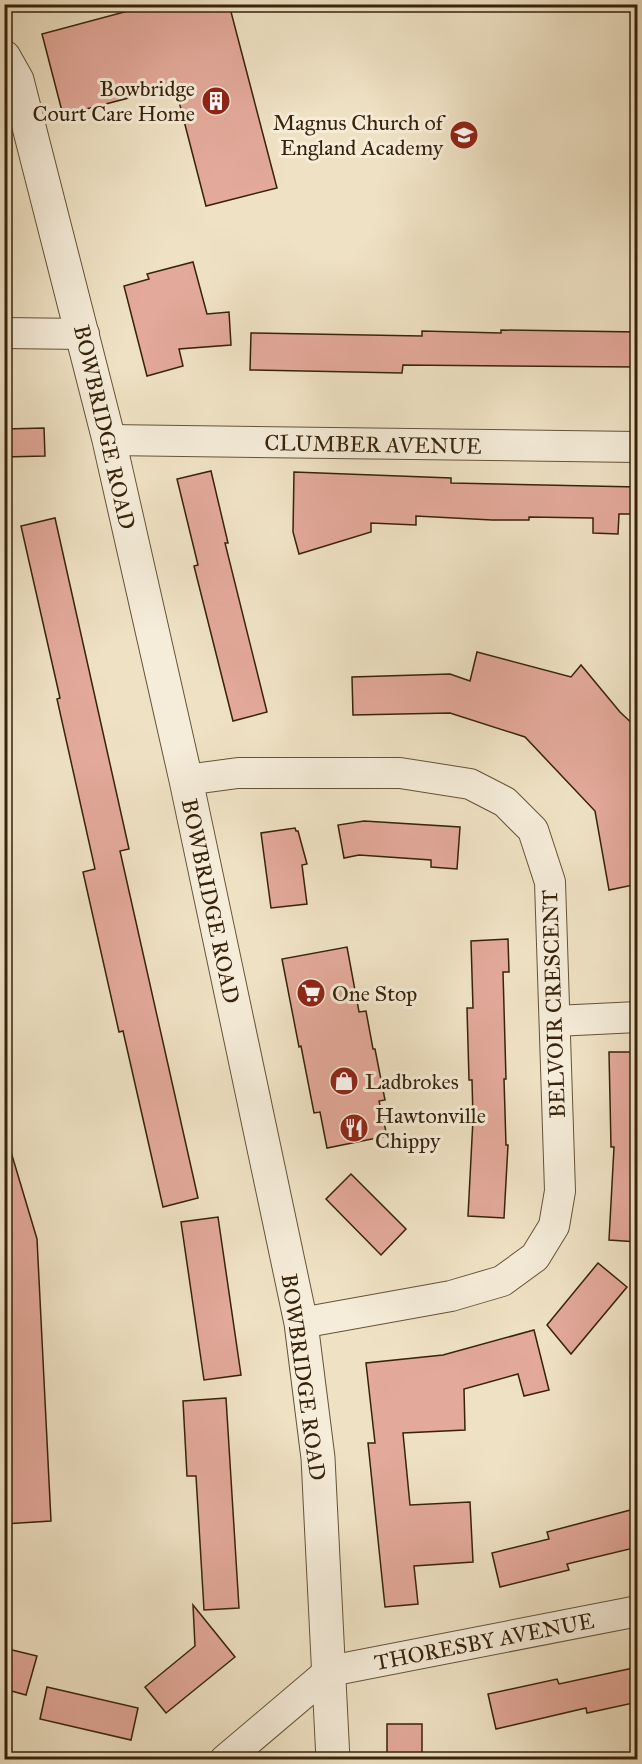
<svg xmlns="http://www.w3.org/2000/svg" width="642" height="1764" font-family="'IM FELL Great Primer',serif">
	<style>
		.building { fill: #e3a99a; stroke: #37230a; stroke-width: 1.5 }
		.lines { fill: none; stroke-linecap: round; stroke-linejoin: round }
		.minor-casing { stroke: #655338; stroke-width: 32 }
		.tertiary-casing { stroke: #655338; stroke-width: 35 }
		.minor { stroke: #f5ecd9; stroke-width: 30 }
		.tertiary { stroke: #f5ecd9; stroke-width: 33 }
		.labels { text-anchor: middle; stroke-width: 6; stroke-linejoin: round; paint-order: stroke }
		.poi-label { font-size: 22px; fill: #37230a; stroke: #f5ecd9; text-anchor: start }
		.street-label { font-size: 22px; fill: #37230a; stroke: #f5ecd9 }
	</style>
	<rect width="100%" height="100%" fill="#efe2c4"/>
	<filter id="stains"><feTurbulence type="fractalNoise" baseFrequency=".00333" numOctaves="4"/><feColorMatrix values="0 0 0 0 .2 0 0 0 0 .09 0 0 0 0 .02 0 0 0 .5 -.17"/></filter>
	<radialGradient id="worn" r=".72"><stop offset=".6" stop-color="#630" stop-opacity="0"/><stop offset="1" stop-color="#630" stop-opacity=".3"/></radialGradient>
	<g class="building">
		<polygon points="154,4 222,4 230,8 277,188 206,206 175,86 63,115 42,34"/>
		<polygon points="193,262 207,314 229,312 231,345 179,349 183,366 147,376 124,286 149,279 147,274"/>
		<polygon points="501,330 638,332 638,367 403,365 402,373 250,370 251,333 422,336 422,331 501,333"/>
		<polygon points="44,428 45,456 4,457 4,429"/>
		<polygon points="211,471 228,543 225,543 267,712 233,721 194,566 198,565 177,479"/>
		<polygon points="294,472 451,478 451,483 638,487 638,514 619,514 618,534 593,533 593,518 529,517 529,520 492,520 416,516 416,525 371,523 371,532 299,554 293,532"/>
		<polygon points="55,518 129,849 120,851 198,1198 163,1207 123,1031 119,1032 83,872 95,869 57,699 60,698 21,526"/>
		<polygon points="477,652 571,677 581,665 620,712 638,729 638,884 609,890 595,811 525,737 450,713 353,715 352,677 450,674 470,681"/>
		<polygon points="364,821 460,827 457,869 431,867 431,860 359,855 344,858 338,825"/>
		<polygon points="295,828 296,831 298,831 307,864 302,865 307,904 271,908 261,833"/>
		<polygon points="508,939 509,972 503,972 506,1079 504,1079 506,1145 508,1145 504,1218 468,1216 473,1119 472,1080 469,1080 467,1008 473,1008 471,941"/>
		<polygon points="347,947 359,1012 366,1011 373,1049 375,1049 385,1100 379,1101 387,1136 327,1148 320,1112 314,1113 301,1046 299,1047 282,959"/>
		<polygon points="609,1052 638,1052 638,1242 609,1240 614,1147 611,1147"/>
		<polygon points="11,1152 37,1239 51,1521 4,1524 4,1153"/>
		<polygon points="351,1174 406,1229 381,1255 326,1199"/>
		<polygon points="218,1217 241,1375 204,1380 181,1222"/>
		<polygon points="598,1263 627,1287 571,1354 547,1325"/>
		<polygon points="534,1330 549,1390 524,1396 518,1374 464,1389 465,1430 403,1433 410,1505 470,1502 473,1562 414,1566 418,1604 385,1607 368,1443 375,1443 366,1363 443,1355"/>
		<polygon points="226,1398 239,1608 204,1610 196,1476 187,1476 183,1401"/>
		<polygon points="638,1508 638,1547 567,1564 569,1570 500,1587 492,1553 549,1539 547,1532"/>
		<polygon points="193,1605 235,1657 166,1713 145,1687 195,1646"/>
		<polygon points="4,1648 37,1656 26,1695 4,1689"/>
		<polygon points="638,1667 638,1702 587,1713 586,1708 496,1729 488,1694 557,1679 559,1684"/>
		<polygon points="47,1687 138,1708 131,1740 40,1719"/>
		<rect x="387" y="1724" width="35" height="36"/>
	</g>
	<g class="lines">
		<g class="minor-casing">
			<g id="minor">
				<polyline points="4,333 84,334"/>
				<polyline points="109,440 638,447"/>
				<polyline points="186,780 238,773 400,773 470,784 505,802 533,830 550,882 560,1191 554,1226 535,1257 502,1281 451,1296 301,1323"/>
				<polyline points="555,1021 638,1017"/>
				<polyline points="225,1760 330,1671 638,1611"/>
			</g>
		</g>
		<g class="tertiary-casing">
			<polyline id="tertiary" points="4,57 17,80 109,440 186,780 301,1323 318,1458 333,1760"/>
		</g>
		<use href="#minor" class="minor"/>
		<use href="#tertiary" class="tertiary"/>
	</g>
	<defs>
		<g id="building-disc" transform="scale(1.5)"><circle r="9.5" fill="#8f2418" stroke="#f5ecd9"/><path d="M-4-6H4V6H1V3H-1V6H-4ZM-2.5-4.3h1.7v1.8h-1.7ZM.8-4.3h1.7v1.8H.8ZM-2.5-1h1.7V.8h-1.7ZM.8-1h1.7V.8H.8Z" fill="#fff"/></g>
		<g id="school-disc" transform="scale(1.5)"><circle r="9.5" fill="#8f2418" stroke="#f5ecd9"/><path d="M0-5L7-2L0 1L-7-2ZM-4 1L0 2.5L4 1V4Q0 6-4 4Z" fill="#fff"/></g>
		<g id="supermarket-disc" transform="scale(1.5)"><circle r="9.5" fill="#8f2418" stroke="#f5ecd9"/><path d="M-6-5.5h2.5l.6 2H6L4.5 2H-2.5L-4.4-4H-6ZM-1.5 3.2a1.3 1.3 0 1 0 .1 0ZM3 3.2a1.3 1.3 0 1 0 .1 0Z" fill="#fff"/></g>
		<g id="shop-disc" transform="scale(1.5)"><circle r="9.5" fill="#8f2418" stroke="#f5ecd9"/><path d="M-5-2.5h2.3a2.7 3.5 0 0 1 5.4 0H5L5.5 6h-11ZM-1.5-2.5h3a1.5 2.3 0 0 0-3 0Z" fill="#fff"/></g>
		<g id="restaurant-disc" transform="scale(1.5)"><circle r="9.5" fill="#8f2418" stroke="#f5ecd9"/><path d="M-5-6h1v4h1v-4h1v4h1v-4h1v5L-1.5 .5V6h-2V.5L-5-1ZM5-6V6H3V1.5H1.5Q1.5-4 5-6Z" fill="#fff"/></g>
	</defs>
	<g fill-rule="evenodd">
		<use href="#building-disc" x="216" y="101"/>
		<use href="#school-disc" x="464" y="135"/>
		<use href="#supermarket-disc" x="311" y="993"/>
		<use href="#shop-disc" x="344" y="1081"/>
		<use href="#restaurant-disc" x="354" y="1128"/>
	</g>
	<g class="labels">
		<g class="poi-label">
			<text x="195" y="96" text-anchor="end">Bowbridge<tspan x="195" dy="25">Court Care Home</tspan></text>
			<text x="443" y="130" text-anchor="end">Magnus Church of<tspan x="443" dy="25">England Academy</tspan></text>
			<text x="332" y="1001">One Stop</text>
			<text x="365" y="1089">Ladbrokes</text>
			<text x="375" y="1123">Hawtonville<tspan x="375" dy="25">Chippy</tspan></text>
		</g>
		<g class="street-label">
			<text transform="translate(105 427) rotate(77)" y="8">BOWBRIDGE ROAD</text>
			<text transform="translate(373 444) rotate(1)" y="8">CLUMBER AVENUE</text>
			<text transform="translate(211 901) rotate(78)" y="8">BOWBRIDGE ROAD</text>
			<text transform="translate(553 1004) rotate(-92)" y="8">BELVOIR CRESCENT</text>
			<text transform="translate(304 1377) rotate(82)" y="8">BOWBRIDGE ROAD</text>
			<text transform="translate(484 1641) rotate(-11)" y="8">THORESBY AVENUE</text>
		</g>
	</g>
	<rect width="642" height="1764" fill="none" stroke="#efe2c4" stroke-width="24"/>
	<rect x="6" y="6" width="630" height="1752" fill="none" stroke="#37230a" stroke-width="3"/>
	<rect x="12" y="12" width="618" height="1740" fill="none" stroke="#37230a" stroke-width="1.5"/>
	<rect width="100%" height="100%" filter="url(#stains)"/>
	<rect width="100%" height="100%" fill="url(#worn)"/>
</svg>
